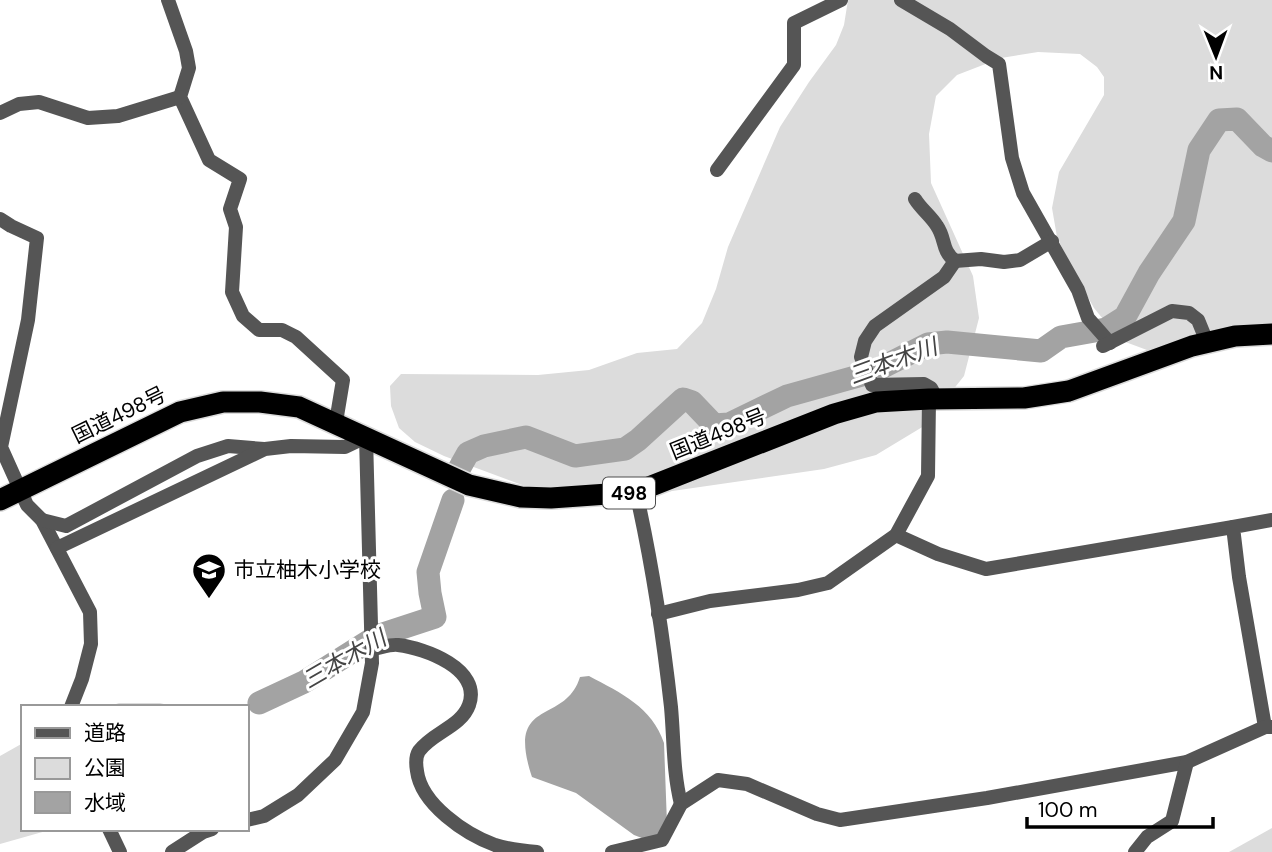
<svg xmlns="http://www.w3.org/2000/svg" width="1272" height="852" font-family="'DM Sans','Noto Sans JP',sans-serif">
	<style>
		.green { fill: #dcdcdc }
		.water { fill: #a3a3a3 }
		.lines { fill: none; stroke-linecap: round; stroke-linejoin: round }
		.river { stroke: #a3a3a3; stroke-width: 23 }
		.highway-casing { stroke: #dbdbdb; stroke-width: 24 }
		.street { stroke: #555; stroke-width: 14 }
		.highway { stroke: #000; stroke-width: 21 }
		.labels { text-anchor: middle; stroke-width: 6; stroke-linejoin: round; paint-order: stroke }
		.shield { fill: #fff; stroke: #4c4c4c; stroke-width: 2 }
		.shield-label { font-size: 19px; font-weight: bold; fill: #000 }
		.street-label { font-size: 21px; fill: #000; stroke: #fff }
		.poi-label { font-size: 21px; fill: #000; stroke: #fff; text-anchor: start }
		.water-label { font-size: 23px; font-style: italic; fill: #444; stroke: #fff }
	</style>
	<rect width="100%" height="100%" fill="#fff"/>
	<g class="green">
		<polygon points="848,0 1272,0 1272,328 1178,353 1147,350 1120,340 1094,308 1072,269 1057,237 1052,208 1059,172 1104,95 1104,77 1097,67 1080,54 1038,52 1001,58 957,75 936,96 929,134 931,183 973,276 979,318 964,376 924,426 876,455 824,469 610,500 530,488 444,456 415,442 399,428 391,406 390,386 401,374 538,375 589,370 637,353 677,349 702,323 716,289 728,247 780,127 809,82 836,45 844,25"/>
		<polygon points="119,703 160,703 175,707 107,707"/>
		<polygon points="23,743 23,829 53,829 0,844 0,756"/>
		<polygon points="1272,828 1272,852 1229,852"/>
	</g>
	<path class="water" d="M589,676C621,693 652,707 664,743L667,824L663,834L647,840L634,835L576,793L532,777C505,696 565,726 580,677Z"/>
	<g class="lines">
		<g class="river">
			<polyline points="459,469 468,453 484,446 526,437 575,456 625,449 638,440 683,399 692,402 714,425 729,424 787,396 873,372 928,344 947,342 1041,351 1061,337 1106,329 1125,317 1149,273 1184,221 1199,150 1219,120 1237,119 1263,146 1272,151"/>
			<polyline points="259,703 304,682 377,636 435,617 430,593 428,572 453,500"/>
		</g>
		<g class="highway-casing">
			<polyline id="highway" points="0,500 180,412 223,402 260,402 299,407 469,485 521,497 551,498 636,492 834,414 876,402 929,399 1024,398 1069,391 1192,346 1235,336 1272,334"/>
		</g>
		<g class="street">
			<polyline points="168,0 186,51 189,68 180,97 209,160 240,179 230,209 236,227 232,292 243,316 259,330 282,330 296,337 343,380 336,422"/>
			<polyline points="901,0 950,29 986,56 999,64 1012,158 1023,193 1078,290 1088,318 1110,343"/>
			<polyline points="0,113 19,104 39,102 88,118 118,116 180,97"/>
			<polyline points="717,170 794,65 794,23 841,0"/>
			<path d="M915,199C921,209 931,216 937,226C946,239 941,250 955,261L981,259L1004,262L1020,260L1052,241"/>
			<polyline points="0,219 11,226 37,238 28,320 1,447 27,505 42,520 90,612 91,644 82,679 71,707"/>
			<polyline points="1103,346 1172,311 1189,313 1198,320 1207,342"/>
			<polyline points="937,399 931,388 924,384 872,385 861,357 865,341 875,326 944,277 955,261"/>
			<path d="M636,492C652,563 663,635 671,707C674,740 673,772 681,804"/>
			<polyline points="42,520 66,526 197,456 228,446 264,449"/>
			<polyline points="896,535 938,554 986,569 1233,527"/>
			<polyline points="57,548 265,449 291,446 345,447 366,437 372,663 363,712 335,760 298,795 264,816 247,820"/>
			<polyline points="658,614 710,601 798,590 828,583 896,535 928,476 929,399"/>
			<path d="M372,649C380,648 390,644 398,645C425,648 482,669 469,705C461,727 433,732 419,751C415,757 416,765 417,771C421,804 465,834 495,845C508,849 523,851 537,852"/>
			<polyline points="1265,727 1239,577 1233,527 1272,520"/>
			<polyline points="109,829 120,852"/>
			<polyline points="172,852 203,832 212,829"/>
			<polyline points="612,852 662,840 681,804 718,780 747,784 817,814 840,820 987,798 1187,762 1265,727 1272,727"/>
			<polyline points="1135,852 1147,837 1172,821 1187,762"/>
		</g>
		<use href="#highway" class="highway"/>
	</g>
	<defs>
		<g id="school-pin" transform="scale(1.75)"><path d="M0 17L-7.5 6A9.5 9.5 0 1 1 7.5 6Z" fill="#000" stroke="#fff"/><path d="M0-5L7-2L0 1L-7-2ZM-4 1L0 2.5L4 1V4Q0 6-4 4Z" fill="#fff"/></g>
	</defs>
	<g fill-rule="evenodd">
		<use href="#school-pin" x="209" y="570"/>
	</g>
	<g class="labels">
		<rect class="shield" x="603" y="477.5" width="52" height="31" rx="5"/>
		<g class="shield-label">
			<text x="629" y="500">498</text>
		</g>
		<g class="street-label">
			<text transform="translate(119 415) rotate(-26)" y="7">国道498号</text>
			<text transform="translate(718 434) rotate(-22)" y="7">国道498号</text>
		</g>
		<g class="poi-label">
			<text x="234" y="577">市立柚木小学校</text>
		</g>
		<g class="water-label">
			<text transform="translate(893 361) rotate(-20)" y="8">三本木川</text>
			<text transform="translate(344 659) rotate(-30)" y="8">三本木川</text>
		</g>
	</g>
	<rect x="21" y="705" width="228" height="126" fill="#ffffff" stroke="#999999" stroke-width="2"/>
	<rect x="35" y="728" width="35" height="10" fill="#555555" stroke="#999999" stroke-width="2"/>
	<text x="84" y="740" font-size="21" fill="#000000">道路</text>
	<rect x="35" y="758" width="35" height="21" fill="#dcdcdc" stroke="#999999" stroke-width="2"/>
	<text x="84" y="775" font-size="21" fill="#000000">公園</text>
	<rect x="35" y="792" width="35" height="21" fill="#a3a3a3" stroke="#999999" stroke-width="2"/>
	<text x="84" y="810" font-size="21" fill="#000000">水域</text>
	<g transform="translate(1216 56) rotate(179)" stroke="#ffffff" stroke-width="5" paint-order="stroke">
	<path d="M0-5L12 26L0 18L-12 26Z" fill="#000000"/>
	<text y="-10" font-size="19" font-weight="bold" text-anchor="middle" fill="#000000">N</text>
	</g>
	<path d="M1027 817v10h186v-10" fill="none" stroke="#000000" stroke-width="3.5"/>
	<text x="1038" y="817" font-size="21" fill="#000000" stroke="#ffffff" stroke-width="5" paint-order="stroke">100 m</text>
</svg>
